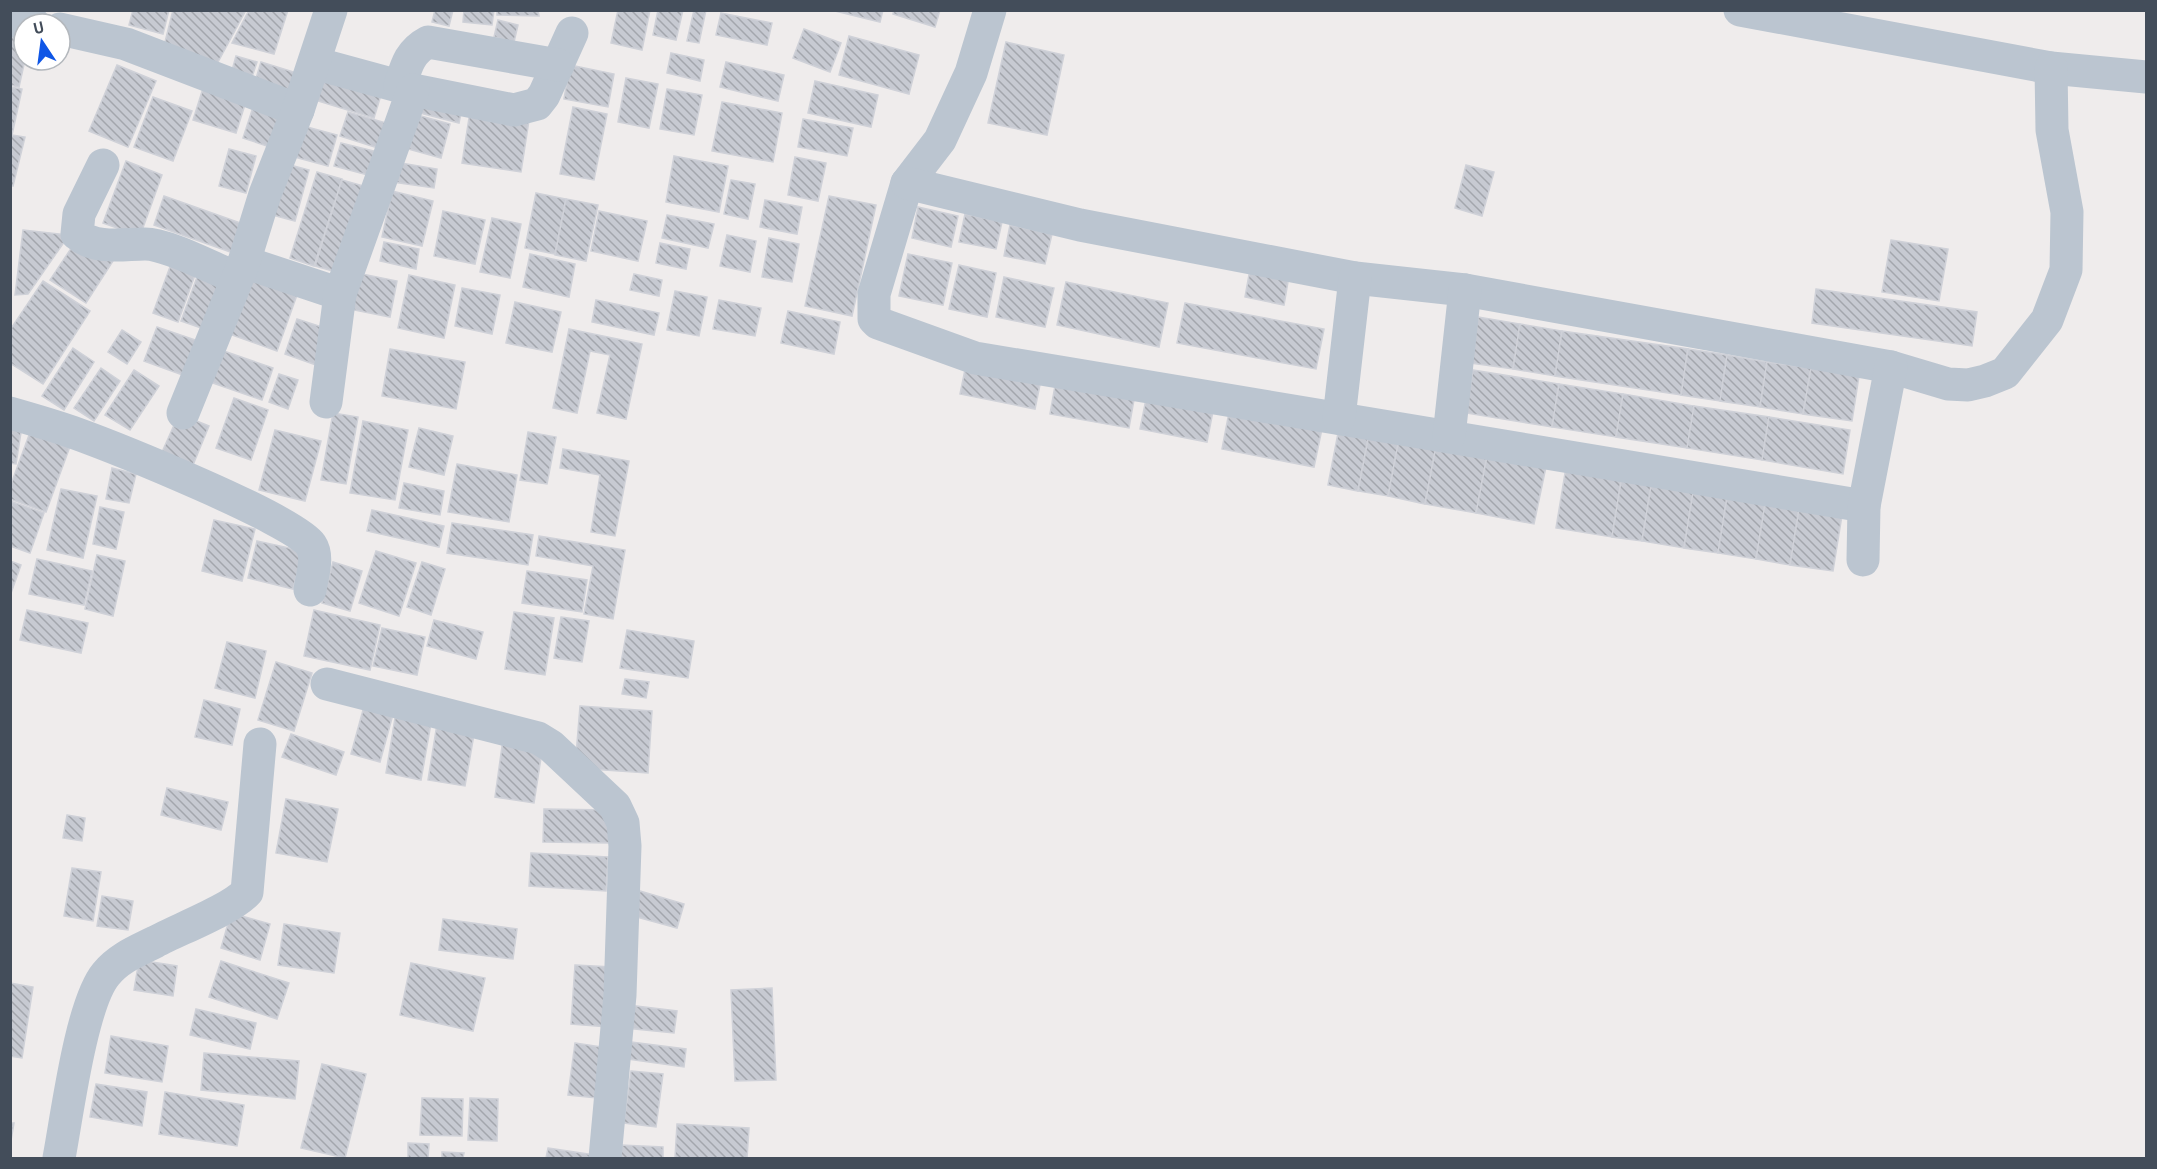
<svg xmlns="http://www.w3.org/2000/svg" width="2157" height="1169" font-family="'PT Sans',sans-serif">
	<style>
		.building { fill: url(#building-back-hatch); stroke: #cfd1d8; stroke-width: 1.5 }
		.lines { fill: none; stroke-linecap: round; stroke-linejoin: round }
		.street { stroke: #bbc5d0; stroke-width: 33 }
	</style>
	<defs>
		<pattern id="building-back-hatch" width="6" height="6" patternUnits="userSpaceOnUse" patternTransform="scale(1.5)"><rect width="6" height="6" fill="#c7cad2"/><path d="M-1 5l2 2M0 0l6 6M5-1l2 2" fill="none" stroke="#a3a6ad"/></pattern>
	</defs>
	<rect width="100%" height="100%" fill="#efecec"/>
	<g class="building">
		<polygon points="133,10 169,10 163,34 129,25"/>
		<polygon points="173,10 246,10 217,64 163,50"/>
		<polygon points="249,10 288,10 274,54 232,43"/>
		<polygon points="435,10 453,10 449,26 432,22"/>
		<polygon points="464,10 494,10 492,25 463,22"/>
		<polygon points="497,10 538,10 539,16 497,15"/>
		<polygon points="618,10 650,10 642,50 611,43"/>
		<polygon points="658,10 683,10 676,40 653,35"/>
		<polygon points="694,10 706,10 699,43 687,41"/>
		<polygon points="831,10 883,10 880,22"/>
		<polygon points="894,10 940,10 935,27 893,14"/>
		<polygon points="721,13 772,23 767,45 716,35"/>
		<polygon points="498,20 518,25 514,42 494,37"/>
		<polygon points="10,25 24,28 25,60 19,87 10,85"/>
		<polygon points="804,29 841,43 830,72 793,58"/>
		<polygon points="849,36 919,55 909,94 839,75"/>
		<polygon points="1006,42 1064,55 1047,135 988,123"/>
		<polygon points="671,53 704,60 700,81 667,73"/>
		<polygon points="236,56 257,62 251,80 231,74"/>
		<polygon points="261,62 300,74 293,97 254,85"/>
		<polygon points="726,62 784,75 778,101 720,87"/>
		<polygon points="117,65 156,81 128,147 89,131"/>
		<polygon points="570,65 614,74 608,107 564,99"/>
		<polygon points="325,67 384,85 374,118 315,100"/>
		<polygon points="626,78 658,84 649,128 618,122"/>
		<polygon points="815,81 878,95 871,127 808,113"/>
		<polygon points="205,82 248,95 236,133 193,120"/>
		<polygon points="10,87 22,89 12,135 25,137 13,186 10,185"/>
		<polygon points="667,89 702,95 694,135 660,129"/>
		<polygon points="417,92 463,104 459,123 412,111"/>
		<polygon points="153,97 192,111 173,161 134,147"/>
		<polygon points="256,98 286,107 273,148 243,138"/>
		<polygon points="722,102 782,113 773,162 712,151"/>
		<polygon points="471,105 530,114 521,172 462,163"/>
		<polygon points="573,107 607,114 594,180 560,174"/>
		<polygon points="348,112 386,123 378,148 340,136"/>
		<polygon points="410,113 450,124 441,158 401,147"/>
		<polygon points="803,119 853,128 847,156 798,147"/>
		<polygon points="296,124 337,135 328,166 287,155"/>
		<polygon points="341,143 374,151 368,175 334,166"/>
		<polygon points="229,149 256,156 246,193 219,186"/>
		<polygon points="674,156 728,166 719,212 666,202"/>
		<polygon points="795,157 826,163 818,201 788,195"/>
		<polygon points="126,161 162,175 140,236 103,223"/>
		<polygon points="279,162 309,170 295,221 265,213"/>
		<polygon points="395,162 437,169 434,188 393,182"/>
		<polygon points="1466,165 1494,172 1482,216 1455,208"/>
		<polygon points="317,172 342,179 314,266 290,258"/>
		<polygon points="342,180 367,187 340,273 315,266"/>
		<polygon points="731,180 755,184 748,219 724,214"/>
		<polygon points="392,191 433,201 422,246 382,237"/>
		<polygon points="536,193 566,199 555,254 525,248"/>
		<polygon points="164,196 246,225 236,254 154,225"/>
		<polygon points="829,196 876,205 852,316 805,306"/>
		<polygon points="566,199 598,205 586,261 555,255"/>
		<polygon points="765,200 802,207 797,234 760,227"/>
		<polygon points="918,207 958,216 951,247 912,238"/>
		<polygon points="443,211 485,220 475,264 434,256"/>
		<polygon points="599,211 647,221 638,261 591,251"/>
		<polygon points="965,214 1002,222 996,249 959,242"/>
		<polygon points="667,215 714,224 708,248 662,238"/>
		<polygon points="492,218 521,224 510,278 480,272"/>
		<polygon points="1010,225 1052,234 1045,264 1004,256"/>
		<polygon points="23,230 69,235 28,294 15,295"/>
		<polygon points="727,235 756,241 750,272 720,266"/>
		<polygon points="78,238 113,261 86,303 50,280"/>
		<polygon points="769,238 799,244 792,282 762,277"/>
		<polygon points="1891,240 1948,249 1939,301 1882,292"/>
		<polygon points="384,242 419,249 416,269 380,261"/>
		<polygon points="660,243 690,249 686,269 656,263"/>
		<polygon points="530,254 575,264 569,297 523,287"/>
		<polygon points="908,254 952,263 943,305 899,296"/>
		<polygon points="174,256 199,264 178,322 153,313"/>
		<polygon points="959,265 996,273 987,317 949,309"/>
		<polygon points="200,269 228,279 210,331 181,321"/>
		<polygon points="1250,269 1289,276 1284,305 1245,297"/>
		<polygon points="357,273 397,281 390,317 349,309"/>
		<polygon points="634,274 662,280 659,296 630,290"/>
		<polygon points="409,275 455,285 444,338 398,328"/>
		<polygon points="240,276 297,295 277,351 221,331"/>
		<polygon points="1004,277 1054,288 1045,327 996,317"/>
		<polygon points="43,281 90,311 43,384 10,363 10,330"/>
		<polygon points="1066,282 1168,303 1159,347 1057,325"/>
		<polygon points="462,288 500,295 492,334 455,326"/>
		<polygon points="1816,289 1977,312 1972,346 1812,323"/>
		<polygon points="675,291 707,297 699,336 667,330"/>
		<polygon points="596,300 659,313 654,335 592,322"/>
		<polygon points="719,300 761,308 755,336 713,329"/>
		<polygon points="515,302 561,312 552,352 506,343"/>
		<polygon points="1185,303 1324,329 1316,369 1177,343"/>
		<polygon points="788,311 840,322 834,354 781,343"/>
		<polygon points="1478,317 1520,324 1513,369 1471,363"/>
		<polygon points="297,319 328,329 316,365 285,354"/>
		<polygon points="1520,324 1562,331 1555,376 1513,369"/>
		<polygon points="157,327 204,343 191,378 144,361"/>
		<polygon points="569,329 642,344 626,419 597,413 610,355 590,351 577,413 553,408"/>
		<polygon points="122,330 141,342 127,364 108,352"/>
		<polygon points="1562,331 1688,349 1681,395 1555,376"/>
		<polygon points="73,348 94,362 64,410 42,396"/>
		<polygon points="218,349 273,368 262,400 207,381"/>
		<polygon points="390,349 465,362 456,409 382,396"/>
		<polygon points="1688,349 1727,355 1720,401 1681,395"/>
		<polygon points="1727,355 1767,362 1760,407 1720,401"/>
		<polygon points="967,360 1042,375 1035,409 960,394"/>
		<polygon points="1767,362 1811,368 1803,414 1760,407"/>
		<polygon points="101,368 120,381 94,421 74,408"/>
		<polygon points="1811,368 1859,376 1852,421 1803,414"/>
		<polygon points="134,370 159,386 130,430 105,415"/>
		<polygon points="1473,370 1559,384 1552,427 1466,413"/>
		<polygon points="279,374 298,380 288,409 269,402"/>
		<polygon points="1056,380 1135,394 1129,428 1050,414"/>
		<polygon points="1559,384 1623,394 1616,437 1552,427"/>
		<polygon points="1147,394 1214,406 1207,442 1140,429"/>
		<polygon points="1623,394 1694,406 1687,448 1616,437"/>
		<polygon points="234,398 268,410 251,460 216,448"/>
		<polygon points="1694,406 1769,417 1762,460 1687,448"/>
		<polygon points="1230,407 1323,424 1314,467 1222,449"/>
		<polygon points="333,413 358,417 346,484 321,480"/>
		<polygon points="179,414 209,426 193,465 162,452"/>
		<polygon points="1769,417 1850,430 1843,474 1762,460"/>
		<polygon points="363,421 408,430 395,500 350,493"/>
		<polygon points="1340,423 1370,429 1358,491 1328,485"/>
		<polygon points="10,424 22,426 16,464 10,463"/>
		<polygon points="32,427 72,441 46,512 10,499 10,487"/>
		<polygon points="419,428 453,436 444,475 409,467"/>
		<polygon points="1370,429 1400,434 1388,496 1358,491"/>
		<polygon points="275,430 321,441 305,501 259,490"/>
		<polygon points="528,432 556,437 547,484 520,480"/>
		<polygon points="1400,434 1437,441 1425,504 1388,496"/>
		<polygon points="1437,441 1488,451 1476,513 1425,504"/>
		<polygon points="563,449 629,461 615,536 591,532 600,475 560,468"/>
		<polygon points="1488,451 1547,462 1534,524 1476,513"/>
		<polygon points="1567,461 1623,469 1612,537 1556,528"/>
		<polygon points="457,464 517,475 509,522 448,512"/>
		<polygon points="112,468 136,474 129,503 106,499"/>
		<polygon points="1623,469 1653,474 1642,541 1612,537"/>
		<polygon points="1653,474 1695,480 1684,548 1642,541"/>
		<polygon points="1695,480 1729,485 1718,553 1684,548"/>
		<polygon points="404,483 444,491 440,515 399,508"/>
		<polygon points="1729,485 1767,492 1756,559 1718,553"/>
		<polygon points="61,489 97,496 83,558 47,550"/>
		<polygon points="1767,492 1801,497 1790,565 1756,559"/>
		<polygon points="1801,497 1844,503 1833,571 1790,565"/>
		<polygon points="10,501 44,513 30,553 10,546"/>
		<polygon points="100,507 124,512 116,549 93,544"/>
		<polygon points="372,510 444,526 439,547 367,531"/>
		<polygon points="214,520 255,529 242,581 202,571"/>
		<polygon points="452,523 533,535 528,565 447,553"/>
		<polygon points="539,536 625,550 613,619 584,614 593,566 536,556"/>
		<polygon points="257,541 303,551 293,589 248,578"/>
		<polygon points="376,551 416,563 399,616 359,603"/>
		<polygon points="97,555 125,561 113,616 85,609"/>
		<polygon points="37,559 92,571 84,605 29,594"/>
		<polygon points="10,561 21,565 10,596"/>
		<polygon points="333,562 362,571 350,611 322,603"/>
		<polygon points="422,562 445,569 431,615 407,607"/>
		<polygon points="527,571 587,580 582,612 522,603"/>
		<polygon points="27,610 88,623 81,653 20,640"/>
		<polygon points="314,610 380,625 370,670 304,656"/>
		<polygon points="514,612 554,618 545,675 505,669"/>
		<polygon points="561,617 589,621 582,662 554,658"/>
		<polygon points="434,620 483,632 476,659 427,646"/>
		<polygon points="382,628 425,637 417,675 373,666"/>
		<polygon points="627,630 694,641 688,678 620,668"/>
		<polygon points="227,642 266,651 255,698 215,688"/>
		<polygon points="276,662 312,673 294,731 258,720"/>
		<polygon points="625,679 649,682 646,698 622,694"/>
		<polygon points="366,699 395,707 380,762 351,754"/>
		<polygon points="204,700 240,709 232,745 195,737"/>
		<polygon points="397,706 433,712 421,780 386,773"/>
		<polygon points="580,706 652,711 648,773 575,768"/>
		<polygon points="437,724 475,729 465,786 428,780"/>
		<polygon points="291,734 344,752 336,775 282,757"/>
		<polygon points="503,739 543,745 534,803 495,797"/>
		<polygon points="167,788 228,802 221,830 161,815"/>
		<polygon points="286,799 338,809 327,862 276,853"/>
		<polygon points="544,809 610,810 609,843 543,842"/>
		<polygon points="67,815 85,818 82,841 63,838"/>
		<polygon points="531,853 608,857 606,891 529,886"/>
		<polygon points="72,868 101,872 93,921 64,916"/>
		<polygon points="640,891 684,904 677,928 633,916"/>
		<polygon points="102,896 133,901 128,930 97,926"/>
		<polygon points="231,913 270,924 260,960 221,948"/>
		<polygon points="443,919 517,929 513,959 439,950"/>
		<polygon points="284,924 340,933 334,973 278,965"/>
		<polygon points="139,960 177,966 173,996 134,990"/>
		<polygon points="221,961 289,983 277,1019 209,997"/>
		<polygon points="411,963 485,978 473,1031 400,1015"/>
		<polygon points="575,965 612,967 608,1027 571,1024"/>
		<polygon points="10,983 33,987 22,1058 10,1056"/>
		<polygon points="772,988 776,1080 735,1081 731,990"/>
		<polygon points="628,1005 677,1011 674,1033 625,1028"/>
		<polygon points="196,1009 256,1023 250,1049 190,1035"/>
		<polygon points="111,1036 168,1046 162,1082 105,1073"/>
		<polygon points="623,1041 686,1049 684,1067 621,1058"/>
		<polygon points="575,1043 614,1049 607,1099 568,1095"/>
		<polygon points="204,1053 299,1061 295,1099 201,1090"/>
		<polygon points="322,1064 366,1074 345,1158 301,1148"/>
		<polygon points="631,1071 663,1074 656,1127 624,1123"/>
		<polygon points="96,1084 147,1092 142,1126 90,1117"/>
		<polygon points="165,1092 244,1105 237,1146 159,1134"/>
		<polygon points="422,1098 463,1099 462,1136 420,1135"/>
		<polygon points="470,1098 498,1099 497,1141 468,1140"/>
		<polygon points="10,1123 14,1123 10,1146"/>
		<polygon points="677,1124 749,1128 747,1158 675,1158"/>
		<polygon points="408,1143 429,1144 428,1158 408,1158"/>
		<polygon points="620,1145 663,1147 663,1158 620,1158"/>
		<polygon points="548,1148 601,1156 601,1158 546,1158"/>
		<polygon points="442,1152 464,1153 463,1158 442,1158"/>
	</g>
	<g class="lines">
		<g class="street">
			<polyline points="990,10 971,73 940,140 907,183 874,294 874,319 878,323 975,358 1864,506"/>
			<polyline points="1740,10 2051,68 2146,77"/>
			<polyline points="10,20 34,24"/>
			<polyline points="60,29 126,44 298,110"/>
			<polyline points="314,63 413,90 514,110 537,104 544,95 572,33"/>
			<path d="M400,86C406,67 409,52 428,42L558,65"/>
			<path d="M103,165L79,214L77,234C96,250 123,244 145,244C168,244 214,269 237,278"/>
			<polyline points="907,183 1080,225 1355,278 1465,290 1891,367 1948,384 1968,385 1985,381 2005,373 2047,320 2066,270 2067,212 2052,130 2051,68"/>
			<polyline points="244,262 340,294"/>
			<polyline points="326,402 340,294 413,90"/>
			<path d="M10,413C31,419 52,425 72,432C111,446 294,519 311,545C319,557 312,576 310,590"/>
			<polyline points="183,413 244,262 265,194 298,110 331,10"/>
			<polyline points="1339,418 1355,278"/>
			<polyline points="1449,436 1465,290"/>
			<polyline points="1863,560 1864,506 1891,367"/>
			<polyline points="327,684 538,738 551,746 615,806 623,823 625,846 620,995 605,1158"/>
			<path d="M59,1158C67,1116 81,1004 106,974C119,958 137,951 155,942C179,929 230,910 247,892L260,744"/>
		</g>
	</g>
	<rect width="2157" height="1169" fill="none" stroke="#434d5a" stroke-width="24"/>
	<g transform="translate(42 42) rotate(347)"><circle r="28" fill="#ffffff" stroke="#b4b8bd" stroke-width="1.5"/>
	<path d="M0-4.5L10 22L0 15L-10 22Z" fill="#0f56e6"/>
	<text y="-9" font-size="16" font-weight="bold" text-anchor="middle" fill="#434d5a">U</text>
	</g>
</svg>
